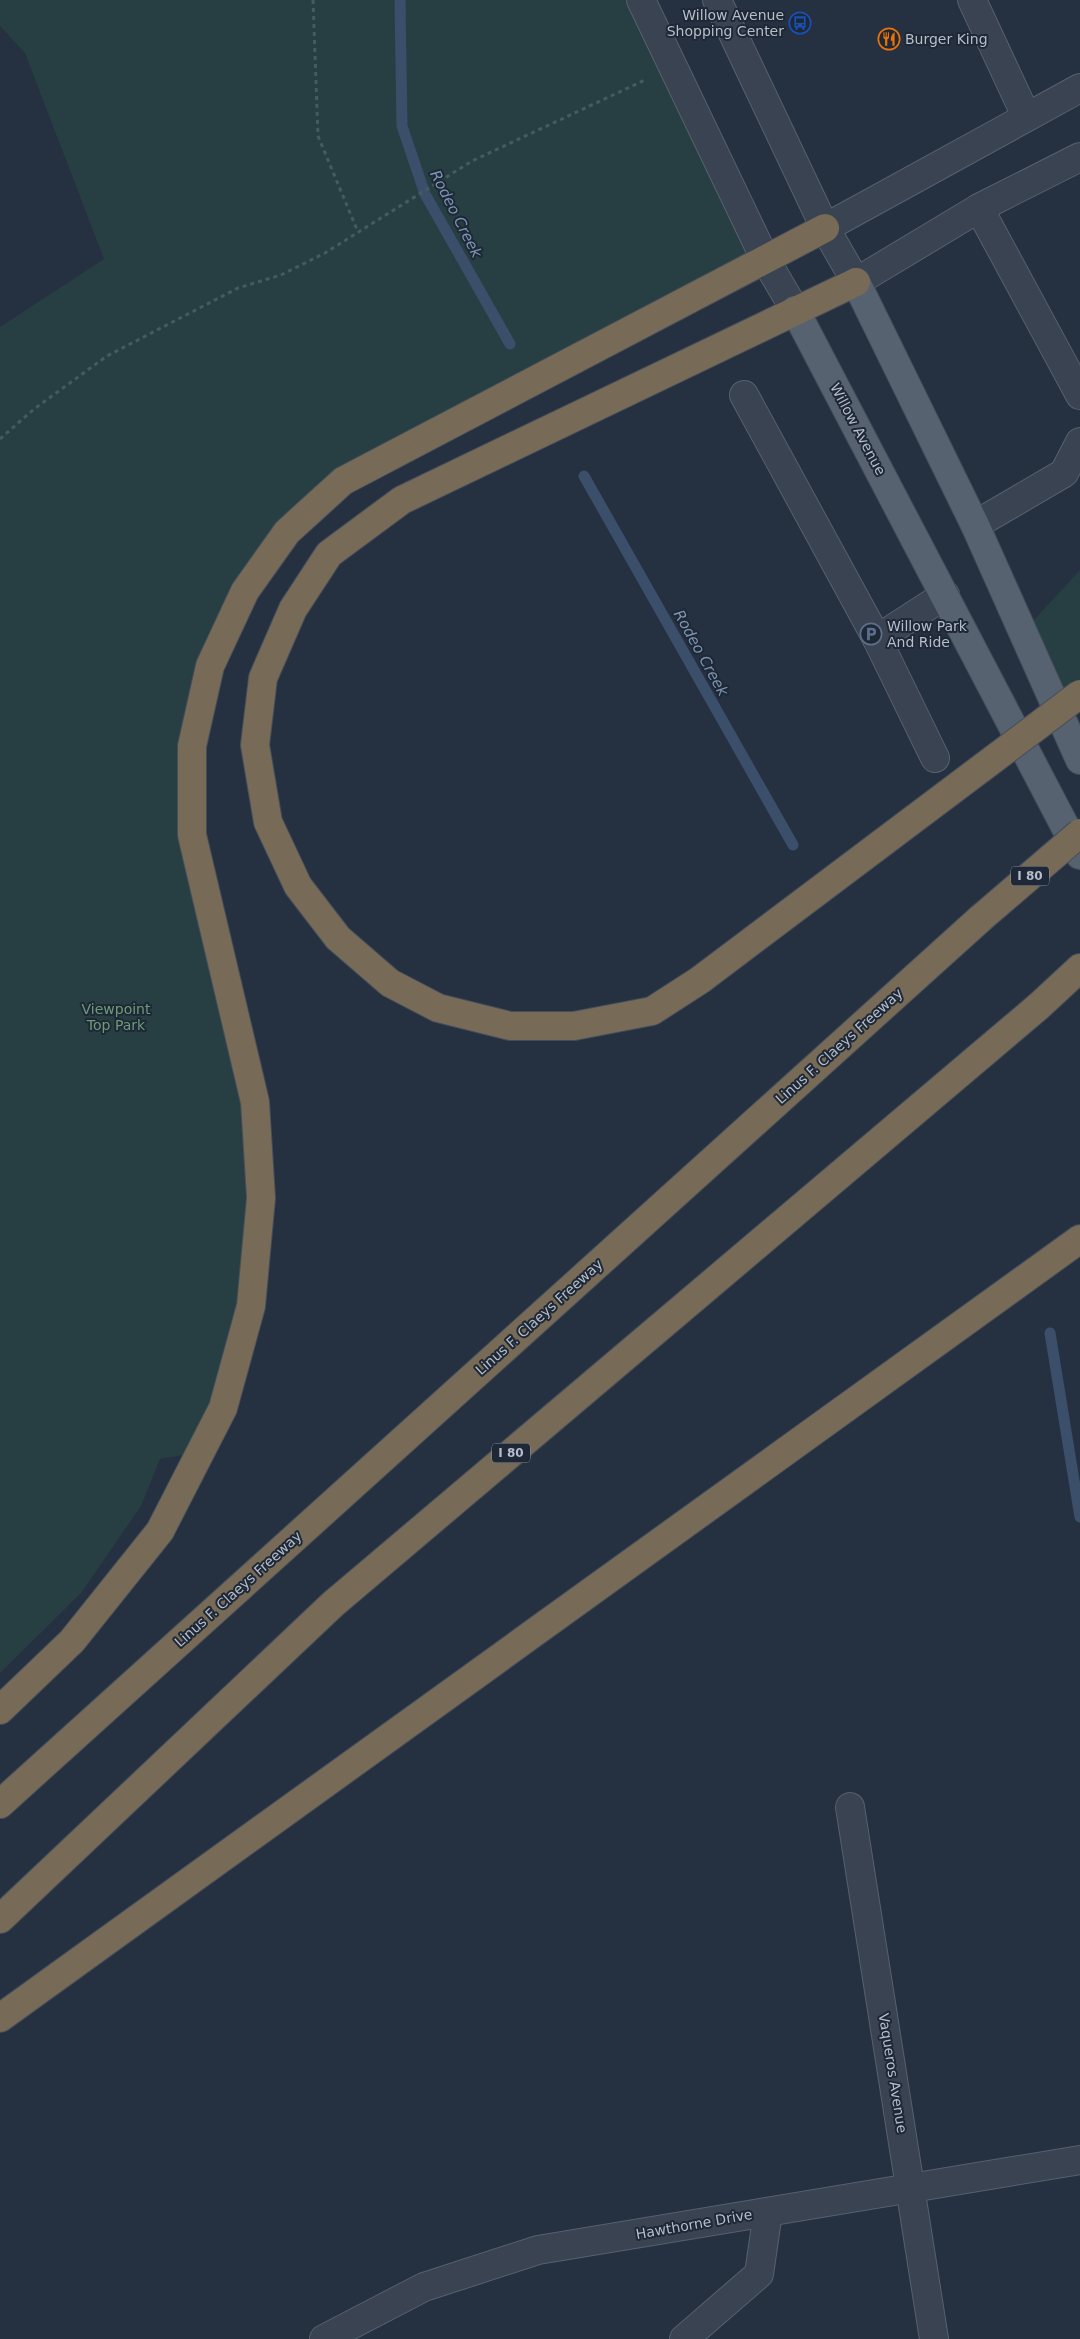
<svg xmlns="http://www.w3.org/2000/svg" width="1080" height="2339" font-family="'DejaVu Sans',sans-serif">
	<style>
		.green { fill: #273f42 }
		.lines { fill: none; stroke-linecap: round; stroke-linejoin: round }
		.stream { stroke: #3b4e6a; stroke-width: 11 }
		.minor-casing { stroke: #57616e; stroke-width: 30 }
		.major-casing { stroke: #434c5a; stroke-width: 30 }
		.highway-casing { stroke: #444e5b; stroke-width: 30 }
		.path { stroke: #455c5f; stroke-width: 3; stroke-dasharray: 4 4; stroke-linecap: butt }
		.minor { stroke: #394351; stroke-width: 28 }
		.major { stroke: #576271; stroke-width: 28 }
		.highway { stroke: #776a56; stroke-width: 28 }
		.highway-bridge-casing { stroke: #444e5b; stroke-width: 30; stroke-linecap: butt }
		.highway-bridge { stroke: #776a56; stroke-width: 28 }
		.labels { text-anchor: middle; stroke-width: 4; stroke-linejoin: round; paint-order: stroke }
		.shield { fill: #1e2836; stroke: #88919e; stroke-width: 1 }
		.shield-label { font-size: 12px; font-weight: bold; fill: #b6becb }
		.poi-label { font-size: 14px; fill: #b6becb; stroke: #1e2836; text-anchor: start }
		.street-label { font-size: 14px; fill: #b6becb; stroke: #1e2836 }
		.park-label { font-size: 14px; fill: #6d9c78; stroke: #1e2836 }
		.water-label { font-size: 15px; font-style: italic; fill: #7d94b2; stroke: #1e2836 }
	</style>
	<rect width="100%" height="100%" fill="#253141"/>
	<g class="green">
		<polygon points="0,0 641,0 765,259 374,463 287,532 210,666 192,835 255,1102 251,1306 200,1452 160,1459 141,1506 81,1593 0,1673 0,327 104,259 25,53 0,26"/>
		<polygon points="1080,570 1080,698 1059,714 1023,632"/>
	</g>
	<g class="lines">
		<g class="stream">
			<polyline points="400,0 402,126 425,194 510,344"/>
			<polyline points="584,476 793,845"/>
			<polyline points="1050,1333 1080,1517"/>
		</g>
		<g class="minor-casing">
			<g id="minor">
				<polyline points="641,0 765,259 795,310"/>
				<polyline points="717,0 825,228 856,282 979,208 1080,157"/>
				<polyline points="972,0 1026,116"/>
				<polyline points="979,208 1080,395"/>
				<polyline points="825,228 1080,88"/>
				<polyline points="744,395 877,639"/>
				<polyline points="975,525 1064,473 1080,442"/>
				<polyline points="935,758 877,639 945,595"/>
				<polyline points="850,1807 934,2339"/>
				<polyline points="324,2339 424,2287 538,2250 1080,2160"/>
				<polyline points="684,2339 759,2274 768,2212"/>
			</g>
		</g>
		<g class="major-casing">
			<g id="major">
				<polyline points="856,282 975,525 1080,760"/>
				<polyline points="795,310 1080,855"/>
			</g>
		</g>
		<g class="highway-casing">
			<g id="highway">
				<polyline points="700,980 652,1011 574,1026 510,1026 438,1008 390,983 338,938 298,886 268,822 255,745 263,678 293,609 329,554 402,500 856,282"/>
				<polyline points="0,1710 72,1641 160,1531 223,1408 251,1306 261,1198 255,1102 192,835 192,746 210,666 245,591 287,532 343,481 825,228"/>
				<polyline points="0,1804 981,918"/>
				<polyline points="0,1919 333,1604 1039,1006 1080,968"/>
				<polyline points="0,2018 1080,1239"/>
			</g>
		</g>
		<g class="path">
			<polyline points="313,0 318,136 358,232"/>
			<polyline points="0,439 34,409 107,356 238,288 281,275 325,253 472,161 645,80"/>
		</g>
		<use href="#minor" class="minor"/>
		<use href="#major" class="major"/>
		<use href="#highway" class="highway"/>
		<g class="highway-bridge-casing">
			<g id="highway-bridge">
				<polyline points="981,918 1080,833"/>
				<polyline points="700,980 1080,694"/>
			</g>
		</g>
		<use href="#highway-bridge" class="highway-bridge"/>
	</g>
	<defs>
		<g id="bus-ring" transform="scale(1.125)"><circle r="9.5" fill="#1e2836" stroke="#1a4fb4" stroke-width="1.5"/><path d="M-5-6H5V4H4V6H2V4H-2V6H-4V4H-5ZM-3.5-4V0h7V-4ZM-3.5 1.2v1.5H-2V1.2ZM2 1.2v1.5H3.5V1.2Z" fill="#1a4fb4"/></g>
		<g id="restaurant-ring" transform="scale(1.125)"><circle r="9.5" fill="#1e2836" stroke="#e8710a" stroke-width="1.5"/><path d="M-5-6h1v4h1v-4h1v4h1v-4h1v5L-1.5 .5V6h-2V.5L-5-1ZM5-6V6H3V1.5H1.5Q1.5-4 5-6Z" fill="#e8710a"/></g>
		<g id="parking-ring" transform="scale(1.125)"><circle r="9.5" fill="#1e2836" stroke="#5c6f8a" stroke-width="1.5"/><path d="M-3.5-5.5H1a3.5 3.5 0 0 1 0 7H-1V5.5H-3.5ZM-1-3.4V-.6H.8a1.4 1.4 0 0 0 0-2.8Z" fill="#5c6f8a"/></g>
	</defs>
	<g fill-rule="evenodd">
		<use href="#bus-ring" x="800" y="23"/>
		<use href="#restaurant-ring" x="889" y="39"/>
		<use href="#parking-ring" x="871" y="634"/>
	</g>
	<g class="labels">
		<g class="shield">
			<rect x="1011" y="866.5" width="38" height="19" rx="4"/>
			<rect x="492" y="1443.5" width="38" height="19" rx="4"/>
		</g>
		<g class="shield-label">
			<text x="1030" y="880">I 80</text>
			<text x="511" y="1457">I 80</text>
		</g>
		<g class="poi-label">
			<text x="784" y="20" text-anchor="end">Willow Avenue<tspan x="784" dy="16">Shopping Center</tspan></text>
			<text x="905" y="44">Burger King</text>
			<text x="887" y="631">Willow Park<tspan x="887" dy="16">And Ride</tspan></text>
		</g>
		<g class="street-label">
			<text transform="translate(858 429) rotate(62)" y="5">Willow Avenue</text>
			<text transform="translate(839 1046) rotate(-42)" y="5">Linus F. Claeys Freeway</text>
			<text transform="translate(539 1317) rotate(-42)" y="5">Linus F. Claeys Freeway</text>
			<text transform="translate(238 1589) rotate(-42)" y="5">Linus F. Claeys Freeway</text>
			<text transform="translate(893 2073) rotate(81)" y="5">Vaqueros Avenue</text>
			<text transform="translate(694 2224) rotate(-10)" y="5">Hawthorne Drive</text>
		</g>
		<g class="park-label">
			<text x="116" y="1014">Viewpoint<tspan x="116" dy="16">Top Park</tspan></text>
		</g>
		<g class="water-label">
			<text transform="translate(456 214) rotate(63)" y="5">Rodeo Creek</text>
			<text transform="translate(701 653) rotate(61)" y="5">Rodeo Creek</text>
		</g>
	</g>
</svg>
